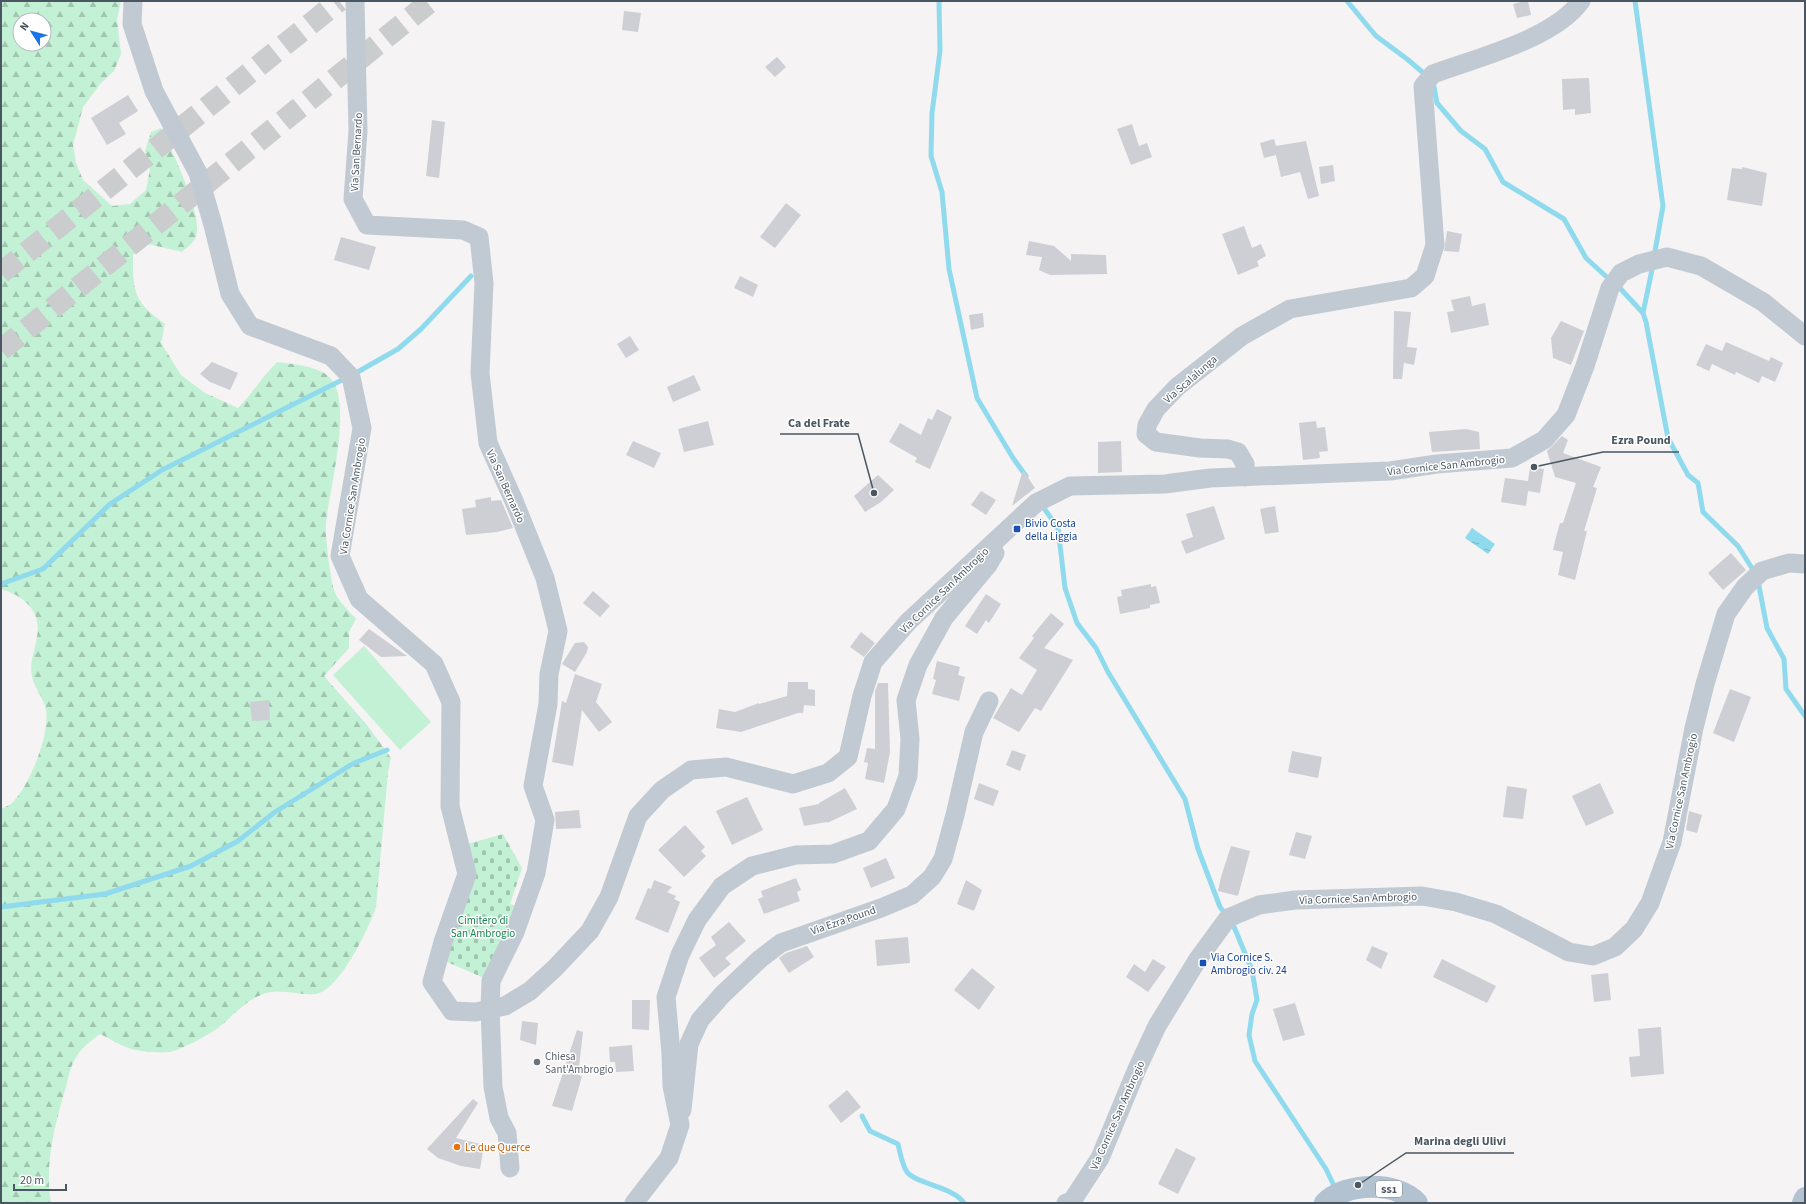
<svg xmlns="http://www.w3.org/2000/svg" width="1806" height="1204" font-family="'Source Sans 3',sans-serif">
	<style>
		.grass { fill: #c3f1d5 }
		.forest { fill: url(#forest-firs); fill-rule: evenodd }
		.cemetery { fill: url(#cemetery-stones) }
		.water { fill: url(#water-ripples) }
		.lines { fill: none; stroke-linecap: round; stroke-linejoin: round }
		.stream { stroke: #90daee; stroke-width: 5 }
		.building { fill: #cdcfd5 }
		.highway-tunnel { stroke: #caccce; stroke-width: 22; stroke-dasharray: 22 11; stroke-linecap: butt }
		.minor { stroke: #c1cad2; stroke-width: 19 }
		.major { stroke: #b3c2d1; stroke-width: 22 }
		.transit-dot { fill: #1a4fb4; stroke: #fff; stroke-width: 1.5 }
		.worship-dot { fill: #6b7280; stroke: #fff; stroke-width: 1.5 }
		.food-dot { fill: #e8710a; stroke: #fff; stroke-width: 1.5 }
		.labels { text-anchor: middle; stroke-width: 3; stroke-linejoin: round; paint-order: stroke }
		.shield { fill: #fff; stroke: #808990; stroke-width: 1 }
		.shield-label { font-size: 10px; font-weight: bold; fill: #4a5661 }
		.street-label { font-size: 11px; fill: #4a5661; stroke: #fff }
		.transit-label { font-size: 11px; fill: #164399; stroke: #fff; text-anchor: start }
		.park-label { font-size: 11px; fill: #17864f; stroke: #fff }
		.worship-label { font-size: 11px; fill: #5b616d; stroke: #fff; text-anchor: start }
		.food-label { font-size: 11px; fill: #c56008; stroke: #fff; text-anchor: start }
		.leader { fill: none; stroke: #4a5661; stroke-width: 1.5 }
		.callout-dot { fill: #4a5661; stroke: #fff; stroke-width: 1.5 }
		.callout-label { font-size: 12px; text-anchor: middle; font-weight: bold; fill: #4a5661; stroke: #fff; stroke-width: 3; stroke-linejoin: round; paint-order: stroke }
	</style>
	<defs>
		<pattern id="forest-firs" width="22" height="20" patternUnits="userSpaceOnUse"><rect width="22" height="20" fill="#c3f1d5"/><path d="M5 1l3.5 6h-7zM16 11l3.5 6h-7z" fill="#a0c6b0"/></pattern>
		<pattern id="cemetery-stones" width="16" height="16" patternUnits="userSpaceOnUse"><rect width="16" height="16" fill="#c3f1d5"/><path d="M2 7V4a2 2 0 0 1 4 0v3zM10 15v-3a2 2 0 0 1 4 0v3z" fill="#a0c6b0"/></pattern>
		<pattern id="water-ripples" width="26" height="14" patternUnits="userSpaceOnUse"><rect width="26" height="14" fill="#90daee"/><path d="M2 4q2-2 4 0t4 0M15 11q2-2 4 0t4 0" fill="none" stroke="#78b4c4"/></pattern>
	</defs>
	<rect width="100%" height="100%" fill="#f5f3f3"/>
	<polygon class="grass" points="364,646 431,722 400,750 333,675"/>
	<path class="forest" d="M1,1H121L117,19L121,54L114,71L101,83L83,107L73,145L76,163L83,180L112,206L130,204L146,190L150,169L145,151L151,132L161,128C171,150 206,218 195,239C192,244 186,248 182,252L148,244L133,255C133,292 133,301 165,324L161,343L181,375L205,393L238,408C252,394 262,377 277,362C292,364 321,366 331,379C353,405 329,490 326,523C325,537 330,576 334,590C337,600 349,611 356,619L349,632V648L324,676L367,725L391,758L388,772L376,907C369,928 339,992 315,994C296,996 279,987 261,995C244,1002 232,1017 218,1028C208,1035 181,1050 169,1052C160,1053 145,1052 136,1050C124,1048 111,1039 100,1034C89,1042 80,1049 74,1061C70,1068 68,1079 66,1087C55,1123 44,1166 51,1203H1V809C5,807 11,805 14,801C30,784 50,734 46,710C44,698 34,688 32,676C29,662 35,651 37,637C42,611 24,596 1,589ZM20,20H44V44H20Z"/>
	<polygon class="cemetery" points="503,834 522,868 510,904 523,908 491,981 438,958 467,874 460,846"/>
	<polygon class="water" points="1472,528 1495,544 1488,554 1465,538"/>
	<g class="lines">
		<g class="stream">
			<polyline points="939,1 940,51 932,113 931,156 942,192 949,269 977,398 1013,458 1026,476"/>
			<polyline points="1347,1 1376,36 1407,59 1427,76"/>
			<polyline points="1635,1 1663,206 1654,257"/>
			<polyline points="1433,82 1437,103 1461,131 1485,149 1503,182 1564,219 1586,258 1611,281"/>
			<polyline points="1617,285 1643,313 1646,322 1668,438 1688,475 1698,483 1703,512 1738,546 1755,573"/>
			<polyline points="1643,313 1653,265"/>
			<polyline points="1041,504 1058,528 1065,588 1077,623 1096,648 1108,672 1185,799 1198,849 1220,907 1232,922 1252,970 1257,1000 1252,1014 1249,1035 1255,1061 1326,1169 1336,1190"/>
			<polyline points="1758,581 1767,628 1784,659 1786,689 1805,716"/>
			<polyline points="1,584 43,569 110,504 162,470 354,374 398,349 421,329 471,276"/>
			<polyline points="1,907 105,894 191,866 238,841 275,812 354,763 387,750"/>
			<path d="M862,1116L870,1131L898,1144C900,1152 902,1165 907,1172C916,1184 954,1187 964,1203"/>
		</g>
	</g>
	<g class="building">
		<polygon points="1524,1 1528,1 1531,15 1517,18 1513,4"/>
		<polygon points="624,11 641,13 638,32 622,30"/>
		<polygon points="777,57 786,67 775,77 765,67"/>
		<polygon points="1589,78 1591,113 1575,115 1575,109 1563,110 1562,79"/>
		<polygon points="128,95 138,111 119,123 126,134 107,145 91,118"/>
		<polygon points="432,120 445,122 439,178 426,176"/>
		<polygon points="1132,124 1139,146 1147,143 1152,157 1131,165 1117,129"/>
		<polygon points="1274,139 1276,146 1306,141 1319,196 1308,199 1300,172 1281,177 1276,155 1264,158 1260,143"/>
		<polygon points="1333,165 1335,181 1321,184 1319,167"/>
		<polygon points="1742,167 1767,173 1762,206 1727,200 1732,168 1742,169"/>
		<polygon points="786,203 801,215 775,248 760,237"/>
		<polygon points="1244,226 1252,248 1261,244 1266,256 1257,261 1259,266 1238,275 1222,234"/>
		<polygon points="1447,231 1462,234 1459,252 1444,251"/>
		<polygon points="341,237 376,247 369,270 334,260"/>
		<polygon points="1029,241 1054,246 1071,261 1071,254 1106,255 1107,274 1050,275 1039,270 1042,257 1026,255"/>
		<polygon points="740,276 758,285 753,297 734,288"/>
		<polygon points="1470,296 1472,306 1485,303 1489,325 1451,333 1447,312 1454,311 1451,300"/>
		<polygon points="1394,311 1411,312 1407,347 1417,348 1414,365 1404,363 1402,379 1393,379"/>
		<polygon points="983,313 984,327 971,330 969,315"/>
		<polygon points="1561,321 1584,331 1571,365 1553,358 1551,338"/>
		<polygon points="630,336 639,350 626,358 617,344"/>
		<polygon points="1726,342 1769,361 1771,357 1783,363 1775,382 1762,376 1759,383 1736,372 1735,375 1712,364 1709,371 1696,365 1706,344 1722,351"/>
		<polygon points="212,362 238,373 230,390 210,382 200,374"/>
		<polygon points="694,375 701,390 673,402 667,387"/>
		<polygon points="937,409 952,417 930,469 915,462 917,458 889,442 900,423 921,435 928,418 932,420"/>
		<polygon points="708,421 714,445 684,452 678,429"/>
		<polygon points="1316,421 1317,428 1325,427 1328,451 1319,452 1320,458 1303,460 1299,423"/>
		<polygon points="1466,429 1479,432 1480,449 1432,452 1429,432"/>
		<polygon points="1562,436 1568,440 1563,453 1601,467 1593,487 1597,488 1584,531 1587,531 1575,580 1558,575 1563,552 1553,550 1556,537 1560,523 1563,523 1576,483 1555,477 1547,451"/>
		<polygon points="633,441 661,453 654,468 626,455"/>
		<polygon points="1121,441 1122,472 1098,473 1098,442"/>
		<polygon points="1530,467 1544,469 1540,493 1528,491 1526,506 1501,502 1505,478 1528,481"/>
		<polygon points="1023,470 1035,488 1012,506"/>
		<polygon points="878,475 894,490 881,502 865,512 854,496"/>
		<polygon points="981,491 996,500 986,515 971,505"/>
		<polygon points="491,497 491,501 501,500 513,528 497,532 466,535 462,509 476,507 475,500"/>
		<polygon points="1214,506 1225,539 1186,554 1181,541 1193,537 1186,514"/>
		<polygon points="1275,506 1279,532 1265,534 1260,509"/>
		<polygon points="1731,553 1746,570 1723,590 1708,573"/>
		<polygon points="1151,584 1151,587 1156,586 1160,603 1150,605 1150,608 1120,614 1117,597 1122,596 1121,590"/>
		<polygon points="593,591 610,606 600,617 583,603"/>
		<polygon points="986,594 1001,604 989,623 986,620 977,634 965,626"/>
		<polygon points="1051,613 1064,624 1044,648 1073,660 1041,711 1035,708 1019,732 993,718 1011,688 1022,695 1037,670 1019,658 1034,638 1032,636"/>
		<polygon points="369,629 407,656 381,657 359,640"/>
		<polygon points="861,632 875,643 864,657 850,647"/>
		<polygon points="584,642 588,647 587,652 575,672 562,664 575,643"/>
		<polygon points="937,661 960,667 958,675 965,677 959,701 932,694 936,680 933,679"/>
		<polygon points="575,674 602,684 596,702 612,722 599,732 582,710 573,766 552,762 562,701 566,703"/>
		<polygon points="788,682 808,682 808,689 815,690 815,706 804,705 803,713 798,713 741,732 716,728 719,709 735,712 759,703 759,704 787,696"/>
		<polygon points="878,683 888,683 890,752 884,783 865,779 868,763 864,762 867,748 875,749 875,691"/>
		<polygon points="1730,689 1751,697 1734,742 1713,733"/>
		<polygon points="269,700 270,720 252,721 250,702"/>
		<polygon points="1012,750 1026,755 1020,771 1006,765"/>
		<polygon points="1292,751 1322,757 1318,778 1288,772"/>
		<polygon points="979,783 999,791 993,806 974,799"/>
		<polygon points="1600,783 1614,813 1586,826 1572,796"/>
		<polygon points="1507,786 1527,789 1523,819 1503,817"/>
		<polygon points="845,788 857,809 827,823 827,822 804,826 799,808 819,804 819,803"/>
		<polygon points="747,797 763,830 732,845 716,811"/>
		<polygon points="579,810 581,828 556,829 555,812"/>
		<polygon points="1689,811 1702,815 1697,833 1686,830"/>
		<polygon points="685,825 705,847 701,851 706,856 684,877 658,850"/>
		<polygon points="1296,832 1312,836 1305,859 1289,855"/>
		<polygon points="1231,846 1250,851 1238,896 1218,891 1221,877"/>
		<polygon points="886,858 895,878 871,888 863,868"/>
		<polygon points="796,878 801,890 797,892 800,901 764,914 758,899 763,897 761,891"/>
		<polygon points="654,880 672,887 667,892 676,896 674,899 680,902 668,933 635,919 648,888 651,889"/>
		<polygon points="966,880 982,890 974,911 957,904"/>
		<polygon points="729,922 746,941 725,958 731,964 714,978 699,958 716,945 711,937"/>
		<polygon points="908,937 910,963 877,966 875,940"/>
		<polygon points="807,946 814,957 789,973 779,958 786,953"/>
		<polygon points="1372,946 1388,953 1381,969 1366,960"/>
		<polygon points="1153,959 1166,967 1148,992 1126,977 1134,964 1145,972"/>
		<polygon points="1442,959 1496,986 1487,1003 1433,977"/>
		<polygon points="972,968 995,987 979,1010 954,990"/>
		<polygon points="1608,973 1611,1000 1594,1002 1591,975"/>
		<polygon points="632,1000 650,1000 649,1030 632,1029"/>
		<polygon points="1295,1003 1305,1035 1283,1041 1273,1009"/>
		<polygon points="522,1021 538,1023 536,1045 520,1040"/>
		<polygon points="1661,1027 1664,1074 1631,1077 1629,1057 1640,1056 1638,1029"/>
		<polygon points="577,1030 583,1032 578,1075 582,1076 572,1111 552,1106"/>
		<polygon points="632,1045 634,1071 616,1072 615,1062 610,1062 609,1047"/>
		<polygon points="847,1090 861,1107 841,1123 828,1106"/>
		<polygon points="473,1099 478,1103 456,1138 484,1145 480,1169 461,1166 438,1158 427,1149"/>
		<polygon points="1176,1148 1196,1158 1178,1194 1158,1184"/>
	</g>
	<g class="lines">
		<g class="highway-tunnel">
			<polyline points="1,273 339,1"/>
			<polyline points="1,350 431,1"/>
		</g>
		<g class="minor">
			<polyline points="133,1 132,24 154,91 198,173 213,225 230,294 250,326 331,356 351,377 362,428 340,556 359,599 434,664 451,702 450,806 467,874 443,942 432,982 452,1011 476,1012 505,1006 530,991 555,968 590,931 609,897 638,816 662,790 691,770 726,767 793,784 828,773 848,757 862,696 873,662 908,622 1036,503 1070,486 1165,484 1210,478 1390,471 1437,464 1512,458 1544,440 1566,415 1585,366 1610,288 1621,273 1639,264 1667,257 1701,266 1763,302 1805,336"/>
			<polyline points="355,1 358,131 353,199 367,225 463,230 479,237 484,283 480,373 488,443 514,501 545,578 558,631 549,674 548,704 533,786 545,820 536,873 515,932 491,981 490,1009 493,1087 499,1118 507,1133 510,1168"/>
			<path d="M1245,477V464L1238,452L1228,449L1200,448L1156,442L1146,434L1147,425L1156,409L1177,387L1242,336L1290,309L1411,288L1425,276L1435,245L1423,86L1433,74C1476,58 1554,39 1581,1"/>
			<polyline points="682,1110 689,1044 700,1020 722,995 760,959 781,943 881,908 912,895 932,877 943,859 955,815 974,732 989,701"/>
			<polyline points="634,1203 669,1158 680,1125 672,1086 671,1053 666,997 680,955 697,920 722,886 752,866 796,855 833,854 869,841 896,809 908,776 910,739 906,700 918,665 944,618 988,565 995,553"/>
			<polyline points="1066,1203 1072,1201 1100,1158 1137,1069 1157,1026 1198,959 1228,918 1259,905 1295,900 1422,896 1456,902 1496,914 1569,952 1593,956 1615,947 1634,929 1650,903 1672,842 1694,728 1705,684 1726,614 1745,587 1762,571 1789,563 1805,564"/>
		</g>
		<g class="major">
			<path d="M1325,1203C1346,1182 1397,1181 1417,1203"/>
			<polyline points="1803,1203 1805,1198"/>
		</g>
	</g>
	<g class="transit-dot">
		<rect x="1013" y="525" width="8" height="8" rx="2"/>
		<rect x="1199" y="959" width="8" height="8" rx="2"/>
	</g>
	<circle class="worship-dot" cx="537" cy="1062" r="4"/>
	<circle class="food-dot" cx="457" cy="1147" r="4"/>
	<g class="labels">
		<rect class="shield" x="1376" y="1181" width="26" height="16" rx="3"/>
		<g class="shield-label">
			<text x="1389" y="1193">SS1</text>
		</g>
		<g class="street-label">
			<text transform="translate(356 152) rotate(-87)" y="4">Via San Bernardo</text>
			<text transform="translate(1190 379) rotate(-41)" y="4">Via Scalalunga</text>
			<text transform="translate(1446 465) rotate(-6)" y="4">Via Cornice San Ambrogio</text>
			<text transform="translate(506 486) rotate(66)" y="4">Via San Bernardo</text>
			<text transform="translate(352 496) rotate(-81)" y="4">Via Cornice San Ambrogio</text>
			<text transform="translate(944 590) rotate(-44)" y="4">Via Cornice San Ambrogio</text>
			<text transform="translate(1681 791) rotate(-78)" y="4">Via Cornice San Ambrogio</text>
			<text transform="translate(1358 898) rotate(-2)" y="4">Via Cornice San Ambrogio</text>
			<text transform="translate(843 920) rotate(-19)" y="4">Via Ezra Pound</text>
			<text transform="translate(1117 1115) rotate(-66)" y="4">Via Cornice San Ambrogio</text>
		</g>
		<g class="transit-label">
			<text x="1025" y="527">Bivio Costa<tspan x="1025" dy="13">della Liggia</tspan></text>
			<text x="1211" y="961">Via Cornice S.<tspan x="1211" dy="13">Ambrogio civ. 24</tspan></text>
		</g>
		<g class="park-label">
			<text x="483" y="924">Cimitero di<tspan x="483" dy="13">San Ambrogio</tspan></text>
		</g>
		<g class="worship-label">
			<text x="545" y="1060">Chiesa<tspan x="545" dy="13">Sant'Ambrogio</tspan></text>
		</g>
		<g class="food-label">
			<text x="465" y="1151">Le due Querce</text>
		</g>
	</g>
	<path class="leader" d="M874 493L858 434H780M1534 467L1603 452H1679M1358 1185L1406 1153H1514"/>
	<g class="callout-dot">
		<circle cx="874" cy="493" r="4"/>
		<circle cx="1534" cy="467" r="4"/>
		<circle cx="1358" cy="1185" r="4"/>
	</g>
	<g class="callout-label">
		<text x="819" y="427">Ca del Frate</text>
		<text x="1641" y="444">Ezra Pound</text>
		<text x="1460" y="1145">Marina degli Ulivi</text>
	</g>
	<rect width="1806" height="1204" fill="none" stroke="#4a5661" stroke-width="4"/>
	<g transform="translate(32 32) rotate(306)"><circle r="19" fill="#ffffff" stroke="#b7bbc0"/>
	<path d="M0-3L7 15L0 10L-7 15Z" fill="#1a73e8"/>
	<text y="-6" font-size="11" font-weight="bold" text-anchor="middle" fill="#4a5661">N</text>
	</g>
	<path d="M14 1184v6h52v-6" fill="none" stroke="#4a5661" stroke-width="2"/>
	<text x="20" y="1184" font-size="12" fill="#4a5661" stroke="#ffffff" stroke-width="3" paint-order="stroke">20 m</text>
</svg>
